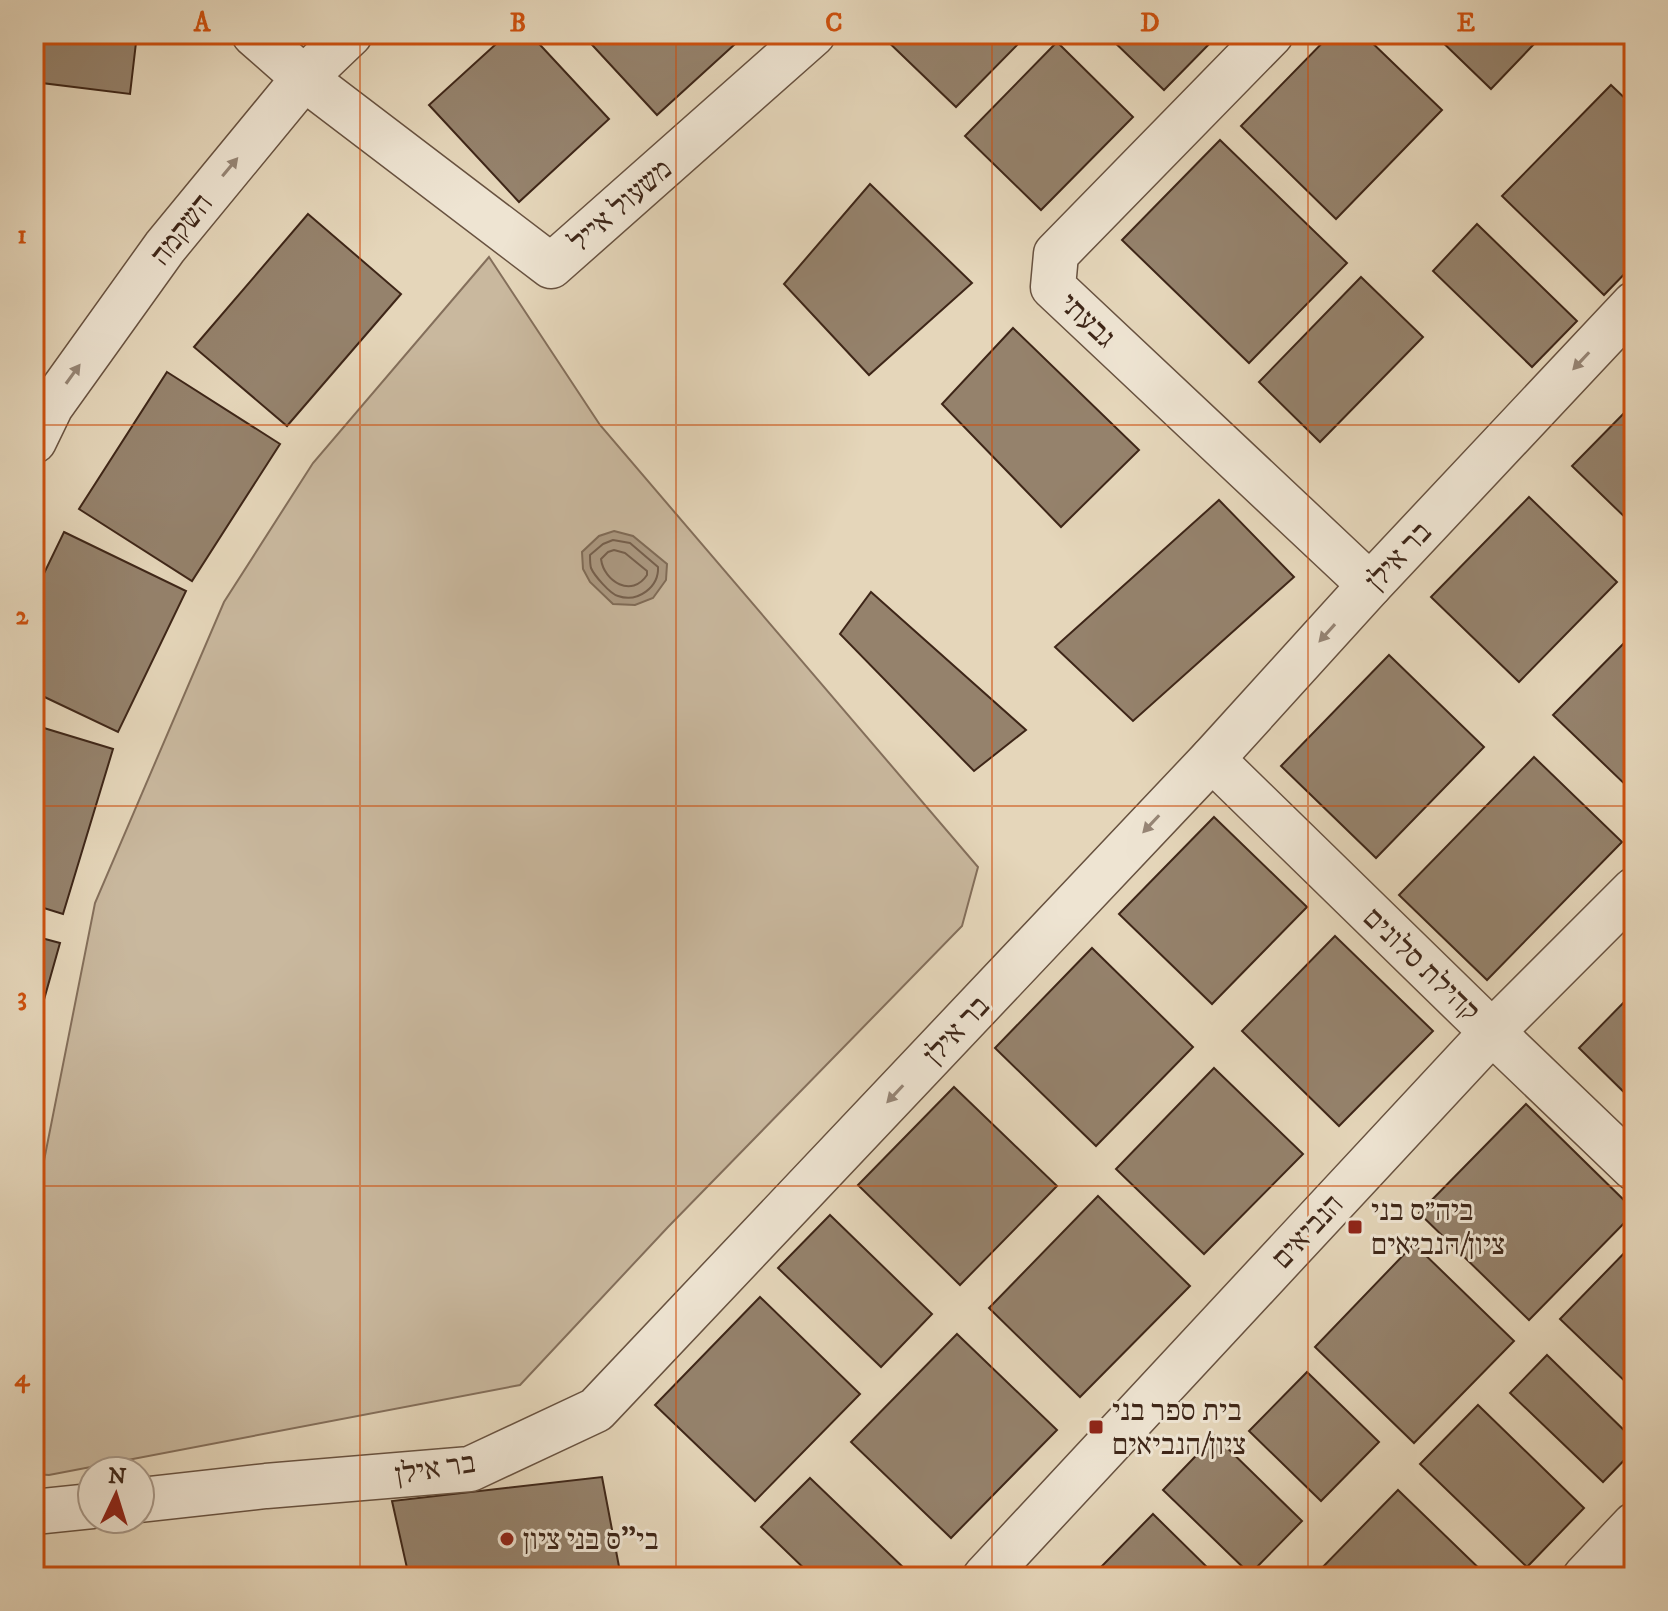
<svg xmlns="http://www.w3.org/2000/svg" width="1668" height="1611" font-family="'IM FELL DW Pica','Frank Ruhl Libre',serif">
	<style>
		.green { fill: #c9b89e; stroke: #846f5b; stroke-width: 2 }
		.water { fill: #ac9a83; stroke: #806c58; stroke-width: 2 }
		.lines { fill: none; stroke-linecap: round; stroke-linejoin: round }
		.shore { stroke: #75604e; stroke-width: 2 }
		.building { fill: #95826c; stroke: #3e2618; stroke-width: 2 }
		.minor-casing { stroke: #685240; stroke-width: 47 }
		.minor { stroke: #eee4d2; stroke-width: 44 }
		.oneway { fill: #968575 }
		.grid { fill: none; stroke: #ce510e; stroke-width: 2; stroke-opacity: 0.55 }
		.poi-dot { fill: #8f2418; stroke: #eee4d2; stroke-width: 3 }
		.labels { text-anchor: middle; stroke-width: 6; stroke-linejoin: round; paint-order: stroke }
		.street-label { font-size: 30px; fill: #3e2618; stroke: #eee4d2 }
		.poi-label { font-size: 30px; fill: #3e2618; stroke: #eee4d2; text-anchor: start }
		.neatline { fill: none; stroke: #ce510e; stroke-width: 3 }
		.grid-label { font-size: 26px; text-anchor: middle; font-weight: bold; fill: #ce510e }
	</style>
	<rect width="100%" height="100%" fill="#e5d6ba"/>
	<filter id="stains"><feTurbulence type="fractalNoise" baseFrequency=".0025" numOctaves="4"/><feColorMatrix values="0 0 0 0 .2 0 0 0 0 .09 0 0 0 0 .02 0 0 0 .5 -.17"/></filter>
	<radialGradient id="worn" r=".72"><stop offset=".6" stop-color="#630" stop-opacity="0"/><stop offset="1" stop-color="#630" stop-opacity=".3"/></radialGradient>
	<polygon class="green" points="489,257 600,425 978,867 962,926 668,1227 520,1385 49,1475 34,1474 34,1211 95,903 224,602 313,463"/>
	<polygon class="water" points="614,531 633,536 667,564 666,580 653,598 635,605 613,604 590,582 583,569 582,552 599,536"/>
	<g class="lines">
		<g class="shore">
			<path d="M613,540L630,543L658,567C659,587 638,603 618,596C610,594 594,575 591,568C590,564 590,559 590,555L603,544Z"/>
			<path d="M614,550L625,553L647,571V575C632,598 604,582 601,559L608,552Z"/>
		</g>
	</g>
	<g class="building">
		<polygon points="34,34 137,34 130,94 34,82"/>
		<polygon points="507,34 530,34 609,119 519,202 429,105"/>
		<polygon points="582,34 746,34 657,115"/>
		<polygon points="880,34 1028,34 956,107"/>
		<polygon points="1106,34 1219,34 1164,90"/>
		<polygon points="1331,34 1363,34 1442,110 1336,219 1241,126"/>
		<polygon points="1434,34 1528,34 1536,42 1491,89"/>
		<polygon points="1057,42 1133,117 1041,210 965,136"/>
		<polygon points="1611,85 1634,107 1634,264 1604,295 1502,196"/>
		<polygon points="1220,140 1347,263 1249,363 1122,240"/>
		<polygon points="870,184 972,283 869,375 784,284"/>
		<polygon points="308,214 401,294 287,426 194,347"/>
		<polygon points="1477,224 1577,321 1532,367 1433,271"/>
		<polygon points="1361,277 1423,337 1320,442 1259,382"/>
		<polygon points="1013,328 1139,450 1061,527 942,404"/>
		<polygon points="167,372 280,444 192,581 79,509"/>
		<polygon points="1634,403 1634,526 1572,466"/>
		<polygon points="1529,497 1617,582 1519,682 1431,597"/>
		<polygon points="1219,500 1294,577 1133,721 1055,647"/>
		<polygon points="64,532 186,591 118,732 34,692 34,594"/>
		<polygon points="871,592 1026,730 974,771 840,634"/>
		<polygon points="1634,633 1634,793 1553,715"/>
		<polygon points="1389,655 1484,747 1376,858 1281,766"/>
		<polygon points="34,725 113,749 63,914 34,905"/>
		<polygon points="1534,757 1622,842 1487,980 1399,895"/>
		<polygon points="1214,817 1307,907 1212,1004 1119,914"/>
		<polygon points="34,936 60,943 34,1035"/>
		<polygon points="1335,936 1433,1031 1339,1126 1242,1031"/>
		<polygon points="1092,948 1193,1047 1096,1146 995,1048"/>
		<polygon points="1634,992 1634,1102 1579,1048"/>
		<polygon points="1214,1068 1303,1154 1204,1254 1116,1169"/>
		<polygon points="954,1087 1057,1186 960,1285 858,1185"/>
		<polygon points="1526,1104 1634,1210 1634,1213 1529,1320 1419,1213"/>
		<polygon points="1098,1196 1190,1286 1080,1397 989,1308"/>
		<polygon points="830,1215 932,1314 881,1367 778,1268"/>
		<polygon points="1634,1243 1634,1390 1560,1319"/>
		<polygon points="1414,1244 1514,1341 1414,1443 1315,1347"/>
		<polygon points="760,1297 860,1394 755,1501 655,1405"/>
		<polygon points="957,1334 1057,1430 951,1538 851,1442"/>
		<polygon points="1547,1355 1634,1440 1634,1450 1603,1482 1510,1393"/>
		<polygon points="1307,1372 1379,1442 1321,1501 1249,1431"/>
		<polygon points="1478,1405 1584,1508 1527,1567 1420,1464"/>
		<polygon points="1215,1436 1302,1521 1250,1574 1163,1490"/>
		<polygon points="602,1477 621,1577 409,1577 392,1501"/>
		<polygon points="810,1478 906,1570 899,1577 813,1577 761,1527"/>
		<polygon points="1398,1490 1488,1577 1313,1577"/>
		<polygon points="1153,1514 1217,1577 1110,1577 1101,1567"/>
	</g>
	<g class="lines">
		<g class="minor-casing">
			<g id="minor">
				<polyline points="254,34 304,78 551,266 813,34"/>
				<polyline points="1271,34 1056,254 1053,287 1370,585"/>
				<polyline points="34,441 51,406 165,247 304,78 350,34"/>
				<polyline points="1212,759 1492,1032 1634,1168"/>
				<polyline points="140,1500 266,1486 470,1469 596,1410 1212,759 1370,585 1634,304"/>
				<polyline points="34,1512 92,1506"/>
				<polyline points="985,1577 1492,1032 1634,890"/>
				<polyline points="1585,1577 1634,1525"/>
			</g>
		</g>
		<use href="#minor" class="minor"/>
	</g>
	<defs><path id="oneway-solid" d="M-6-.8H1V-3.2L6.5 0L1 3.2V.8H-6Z" transform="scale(2)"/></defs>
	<g class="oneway">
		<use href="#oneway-solid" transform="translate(230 167) rotate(-50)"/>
		<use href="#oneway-solid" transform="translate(1581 361) rotate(133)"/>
		<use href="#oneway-solid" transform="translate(73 374) rotate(-54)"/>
		<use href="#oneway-solid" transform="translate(1327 633) rotate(132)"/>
		<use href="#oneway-solid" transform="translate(1151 824) rotate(133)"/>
		<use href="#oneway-solid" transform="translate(895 1094) rotate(133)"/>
	</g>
	<path class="grid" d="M360,34V1577M676,34V1577M992,34V1577M1308,34V1577M34,425H1634M34,806H1634M34,1186H1634"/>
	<g class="poi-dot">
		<rect x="1347" y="1219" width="16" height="16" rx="4"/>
		<rect x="1088" y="1419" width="16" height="16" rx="4"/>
		<circle cx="507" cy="1539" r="8"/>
	</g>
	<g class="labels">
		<g class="street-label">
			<text transform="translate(620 205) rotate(-41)" y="10">משעול אייל</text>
			<text transform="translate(181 229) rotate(-52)" y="10">השקמה</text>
			<text transform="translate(1088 320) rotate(43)" y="10">גבעתי</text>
			<text transform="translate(1398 556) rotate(-47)" y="10">בר אילן</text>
			<text transform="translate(1422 964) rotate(44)" y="10">קהילת סלונים</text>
			<text transform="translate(956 1030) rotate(-47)" y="10">בר אילן</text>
			<text transform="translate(1307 1231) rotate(-47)" y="10">הנביאים</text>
			<text transform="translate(435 1468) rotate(-9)" y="10">בר אילן</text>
		</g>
		<g class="poi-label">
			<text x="1371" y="1220">ביה״ס בני<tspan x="1371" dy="34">ציון/הנביאים</tspan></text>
			<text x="1112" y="1420">בית ספר בני<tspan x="1112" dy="34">ציון/הנביאים</tspan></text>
			<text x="523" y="1549">בי"ס בני ציון</text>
		</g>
	</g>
	<rect width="1668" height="1611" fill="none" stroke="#e5d6ba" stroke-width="88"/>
	<g transform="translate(116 1495) rotate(4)"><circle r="38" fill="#eee4d2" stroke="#a89888" stroke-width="2"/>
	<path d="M0-6L14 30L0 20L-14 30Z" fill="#8f2418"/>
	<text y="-12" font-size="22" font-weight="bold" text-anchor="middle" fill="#3e2618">N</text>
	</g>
	<rect x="44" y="44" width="1580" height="1523" class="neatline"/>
	<g class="grid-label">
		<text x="202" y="31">A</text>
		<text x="518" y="31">B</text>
		<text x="834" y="31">C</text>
		<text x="1150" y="31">D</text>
		<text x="1466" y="31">E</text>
		<text x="22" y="243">1</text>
		<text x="22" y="624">2</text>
		<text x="22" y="1005">3</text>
		<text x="22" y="1386">4</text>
	</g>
	<rect width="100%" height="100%" filter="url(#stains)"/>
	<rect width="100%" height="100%" fill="url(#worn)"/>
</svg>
